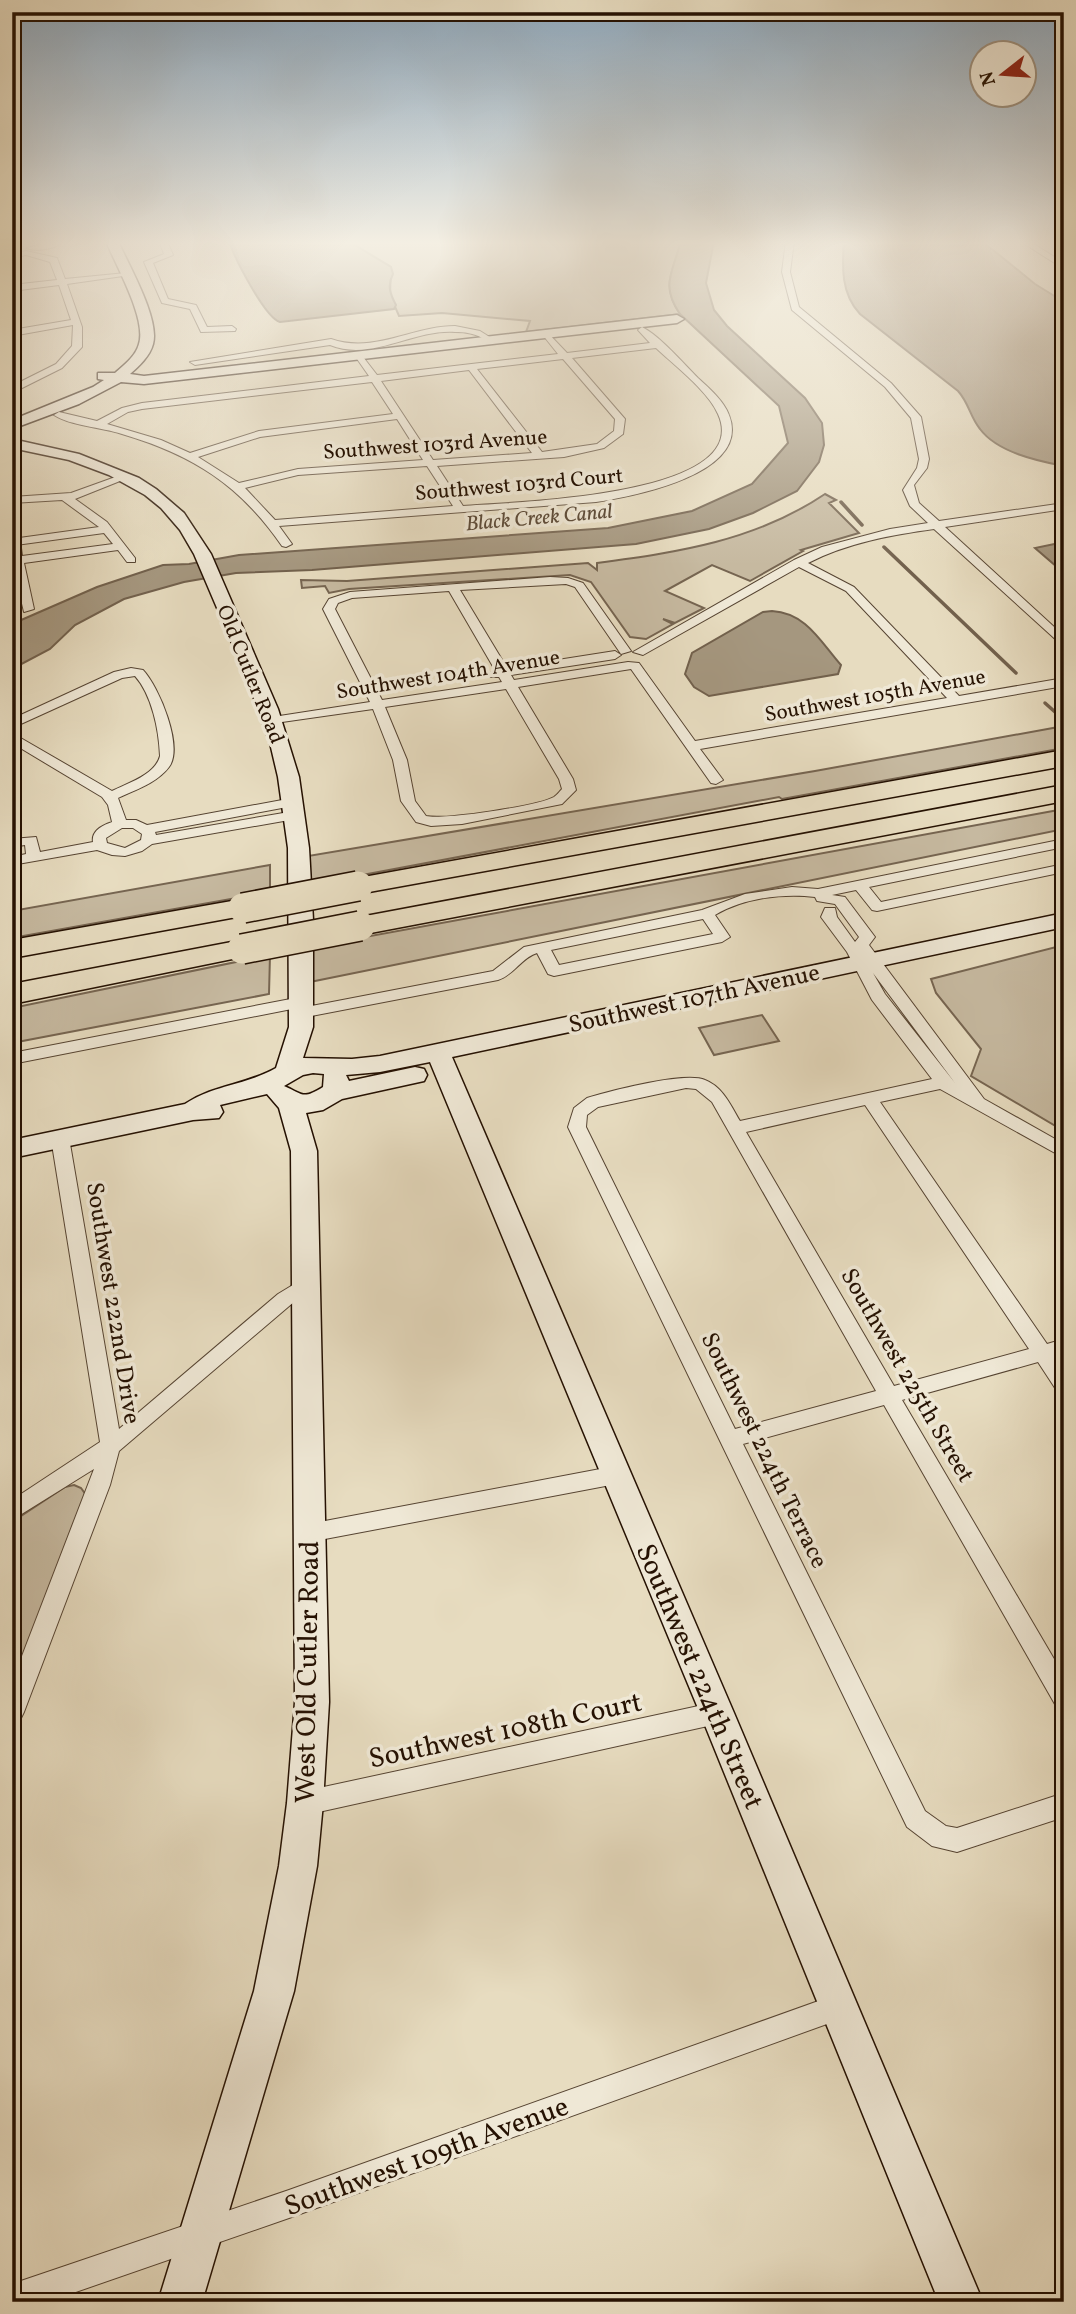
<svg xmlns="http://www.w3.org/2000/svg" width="1076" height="2314" font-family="Vollkorn,serif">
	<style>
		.green { fill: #c6b9a0; stroke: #766551; stroke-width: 2 }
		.water { fill: #a5977f; stroke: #72614d; stroke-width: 2 }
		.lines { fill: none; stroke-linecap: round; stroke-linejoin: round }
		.stream { stroke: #72614d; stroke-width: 3.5 }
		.street-casing { stroke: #564432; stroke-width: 2 }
		.secondary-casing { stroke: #251102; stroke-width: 3 }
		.highway-casing { stroke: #251102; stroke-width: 3 }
		.street { fill: #efe8d6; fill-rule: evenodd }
		.secondary { fill: #efe8d6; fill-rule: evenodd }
		.highway { fill: #e7dcc0; fill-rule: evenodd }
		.highway-bridge-casing { stroke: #251102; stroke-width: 32; stroke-linecap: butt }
		.highway-bridge { stroke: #e7dcc0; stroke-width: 29 }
		.labels { text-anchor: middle; stroke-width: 7; stroke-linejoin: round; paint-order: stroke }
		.far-street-label { font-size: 21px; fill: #251102; stroke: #efe8d6 }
		.far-water-label { font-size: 21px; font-style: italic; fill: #5f4d3a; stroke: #efe8d6 }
		.street-label { font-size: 24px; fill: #251102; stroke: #efe8d6 }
		.near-street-label { font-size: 28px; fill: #251102; stroke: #efe8d6 }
	</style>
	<rect width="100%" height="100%" fill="#e7dcc0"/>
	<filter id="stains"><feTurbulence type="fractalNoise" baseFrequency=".00286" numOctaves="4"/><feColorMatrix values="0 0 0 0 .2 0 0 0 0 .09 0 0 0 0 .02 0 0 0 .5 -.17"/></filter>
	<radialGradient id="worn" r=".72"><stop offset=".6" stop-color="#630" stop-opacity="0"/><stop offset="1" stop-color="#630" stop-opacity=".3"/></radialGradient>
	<g class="green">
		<path d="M348,241H681C673,272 660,285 680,314L526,332L530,321L442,313L399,316L390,295L391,267Z"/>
		<path d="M825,494L836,500L829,503L859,533L801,550L803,551L750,581L712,565L665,591L704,608L675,623L663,619L673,624L646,639L630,637L591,582L570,575L349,589L329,593L325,586L302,588L301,580L347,581L588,563L597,570V563C679,552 755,541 825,494Z"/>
		<polygon points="1064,726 1064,748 782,799 779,797 309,885 308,856 815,771"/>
		<polygon points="1064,809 1064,829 310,982 310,947"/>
		<polygon points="270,865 270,892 12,938 12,911"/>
		<polygon points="1064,945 1064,1131 971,1076 981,1049 936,993 931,979"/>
		<polygon points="270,955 269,994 12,1043 12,1008"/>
		<polygon points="762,1015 779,1041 714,1055 699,1028"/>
		<polygon points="74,1485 81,1488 86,1495 12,1685 12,1522 65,1487"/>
	</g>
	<g class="water">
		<path d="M229,241H348L391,267L393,274C387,285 390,294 396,305L394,309L280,322C265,318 234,257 229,241Z"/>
		<path d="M681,241H714L706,283L714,310L727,326L805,398L822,423L824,445L819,462L797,491L753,513L709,529L636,544L312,570L236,573L184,582L124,599L75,625L50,649L12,669V624L97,587L163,565L189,564L239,555L608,528L692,511L752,484L788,443L779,406L680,314C660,285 673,272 681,241Z"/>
		<path d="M844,241H982L1035,284L1064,302V466C1037,461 997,452 980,429C970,417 969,403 958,391L860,314C841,294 842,267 844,241Z"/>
		<polygon points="1064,542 1064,573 1035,548"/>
		<path d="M772,611C806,613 820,641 841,665L838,674L709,696L694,687L685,674L692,653L763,612Z"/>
	</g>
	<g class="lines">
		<g class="stream">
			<polyline points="841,502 862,525"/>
			<polyline points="884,547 1016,673"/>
			<polyline points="1045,703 1064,720"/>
		</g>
		<g class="street-casing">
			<g id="street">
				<path d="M54,241H62C58,249 35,252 27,248Z"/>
				<polygon points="159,241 167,241 173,255 153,263 168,299 196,305 207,327 232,326 236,329 235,331 201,332 190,309 162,303 144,262 164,254"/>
				<path d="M786,241H794L790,272L799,307L891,383L921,417L929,459L927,468L914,485L919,503L939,521L1064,503V509L945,527L1064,636V647L934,529C891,535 847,543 808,563L854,587L959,696L1064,678V686L700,749L723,780L716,784L711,783L631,669L518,687L573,779L576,790L562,804L462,824L431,826L416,822L401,801L393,760L373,709L268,724V718L273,717L370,702L323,609L329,599L350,592L550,577L568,578L583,583L631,651L621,654L575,587L566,584L460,590L507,668L615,651L621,655L615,659L511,675L514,680L628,662L639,663L695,741L947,698L846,591L799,567L643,655L633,652L794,560L822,547L890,529L928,523L910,506L903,490L917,468L919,459L911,418L885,387L792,310L782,272ZM449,591L495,670L488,674L490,677H499L502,682L382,700L335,609L338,603L352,598ZM506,689L559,779L562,789C559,792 557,795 554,797C538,806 444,820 426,816L415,801L407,760L385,707Z"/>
				<polygon points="1020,241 1029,241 1064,263 1064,269"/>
				<polygon points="26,251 57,258 65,279 126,273 130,275 67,284 82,327 82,347 62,368 12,393 12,386 56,364 72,346 73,325 12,336 12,330 71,320 59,285 12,291 12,285 57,280 50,262 26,255 12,258 12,254"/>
				<path d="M455,326L480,331L496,341C494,342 493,344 491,344C488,344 484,340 482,338C474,333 464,332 455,332C413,329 372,362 330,345L195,365L190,362L331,339C374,354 413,326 455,326Z"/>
				<path d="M642,327C660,336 683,363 698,378C709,388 724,401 729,415C752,474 634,496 596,502L279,526L292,544L286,547L282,546C240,485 193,455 122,434C101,427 71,426 54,415L59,412L97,421L122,408L142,403L369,376L355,356L360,353L377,375L558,354L542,334L546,331L567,353L650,343L638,330ZM656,348C674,365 708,391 718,414C756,498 506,502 463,506L437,466L564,457L604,448L623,434L625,419L572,358ZM563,359L615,419L614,431L597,444L542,452L477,369ZM469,370L532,453L433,460L381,381ZM372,382L393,414L259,431L190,453L161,440L107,424L128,412L142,409ZM397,419L423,460L298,469L239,483L198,457L260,437ZM427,466L453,506L275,520L245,488L298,475Z"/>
				<path d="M121,475L130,477L75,499L107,522L135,558V562H127L118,550L24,563L34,609L24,612L12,562V539L99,527L62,500L12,503V497L71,493ZM104,533L113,544L22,556L21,548L16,545Z"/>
				<path d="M131,668L143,670C159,687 184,747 169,767C157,783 135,790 118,798L126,820H136L147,825L293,798L298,799V805L155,832L156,835L295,811L302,815L295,819L152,844L142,851L125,856L112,855L97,850L12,865V857L26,854L25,845L12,847V839L36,837L40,852L93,842C91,831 103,825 112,822L108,805L102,797L12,743V733L112,791C128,783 155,775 160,756C159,730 152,695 135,676L122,678L12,728V719L114,672ZM122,828H133L142,834L141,840L125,848L107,843L106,838Z"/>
				<path d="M1064,839V847L869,887L881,902L1064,864V872L877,911L872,910L856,890L832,895L845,897L875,937L869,945L984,1099L1064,1144V1158L940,1089L880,1102L1047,1344L1064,1339V1355L1056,1357L1064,1369V1393L1057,1391L1038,1362L902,1400L1064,1676V1709L1056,1706L884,1405L743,1444L925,1811L946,1826L957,1828L1064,1793V1817L957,1852L932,1846L907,1827L568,1127L574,1108L587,1098C610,1091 686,1071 705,1080C723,1087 731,1106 740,1121L932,1079L872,1000L847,952L821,917L825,908H835L837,917L855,942L859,937L835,904L817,901L815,897C783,893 744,898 715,915L730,937L722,942L554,976L548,974L537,953C521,958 514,975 498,980L301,1018L293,1013L301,1008L493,971L524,947L702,910L745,894L792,887L818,889ZM703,919L713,934L559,965L551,950ZM873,973L955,1083L885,994ZM686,1088L696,1089L712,1102L876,1391L735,1429L586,1127L587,1115L598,1107ZM865,1105L1029,1349L894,1386L746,1132Z"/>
				<polygon points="301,997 309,1002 307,1006 12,1064 12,1053"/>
				<polygon points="60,1132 69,1138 119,1429 278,1294 306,1277 313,1279 315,1284 119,1451 110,1485 24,1712 20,1720 12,1723 12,1682 94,1469 12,1520 12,1500 100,1442 51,1138"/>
				<polygon points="616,1466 623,1469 626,1475 623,1481 616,1484 309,1542 301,1540 298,1533 301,1526 309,1524"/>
				<polygon points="717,1702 725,1705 729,1713 725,1721 717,1724 305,1815 296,1811 293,1803 296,1795 305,1791"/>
				<polygon points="838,1994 847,1998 851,2007 847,2016 838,2020 289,2218 47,2302 12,2302 12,2284 289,2190"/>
			</g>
		</g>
		<g class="secondary-casing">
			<g id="secondary">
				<path d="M106,241H118C129,266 160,319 153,344C150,356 139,366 130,374L144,376L677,315L684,319L677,323L144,384L121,382L79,404L12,429V420L93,387L104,380L98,379V373H115C124,365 136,356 139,344C147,319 116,266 106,241Z"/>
				<path d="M12,439L79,454L139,478L156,489L184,513L211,554L278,709L299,777L309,848L313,920V1027L303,1058L352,1059L380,1056L1064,913V927L452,1057L734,1713L983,2302H939L700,1713L430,1062L380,1072L346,1075L349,1081L415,1067L424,1069L427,1075L424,1081L342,1099L323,1110L306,1113L317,1151L329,1702L323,1803L317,1866L294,1991L202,2302H158L254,1991L279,1866L287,1803L295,1702L291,1151L279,1108L267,1094L220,1105L223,1112L219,1118L193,1120L12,1158V1140L185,1104C215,1084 244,1086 276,1068L289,1027L288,848L278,777L270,743L246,676L194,554L180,530L161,508L145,495L109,475L69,460L12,448ZM313,1073L324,1074L323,1087C302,1100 303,1094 284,1086L303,1075Z"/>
			</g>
		</g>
		<g class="highway-casing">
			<g id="highway">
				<polygon points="1064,750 1064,766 358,894 348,892 344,886 348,880 358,878"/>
				<polygon points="1064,785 1064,801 360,935 350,932 346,926 350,920 360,917"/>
				<polygon points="243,899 253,902 257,908 253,914 12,958 12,940"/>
				<polygon points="242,940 252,943 257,949 252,955 12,1004 12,984"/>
			</g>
		</g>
		<use href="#street" class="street"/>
		<use href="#secondary" class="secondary"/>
		<use href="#highway" class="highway"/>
		<g class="highway-bridge-casing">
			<g id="highway-bridge">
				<polyline points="243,908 358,886"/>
				<polyline points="242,949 360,926"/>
			</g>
		</g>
		<use href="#highway-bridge" class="highway-bridge"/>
	</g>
	<linearGradient id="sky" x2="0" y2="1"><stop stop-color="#8da8be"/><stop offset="0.43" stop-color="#f4efe3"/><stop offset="1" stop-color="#f4efe3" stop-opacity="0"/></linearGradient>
	<rect width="1076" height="565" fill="url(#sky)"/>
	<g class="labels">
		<g class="far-street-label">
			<text transform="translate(435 444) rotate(-4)" y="7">Southwest 103rd Avenue</text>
			<text transform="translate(519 484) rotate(-5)" y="7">Southwest 103rd Court</text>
			<text transform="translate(251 674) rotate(68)" y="7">Old Cutler Road</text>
			<text transform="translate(448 674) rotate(-9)" y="7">Southwest 104th Avenue</text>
			<text transform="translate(875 695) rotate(-10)" y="7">Southwest 105th Avenue</text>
		</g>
		<g class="far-water-label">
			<text transform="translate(539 517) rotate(-5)" y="7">Black Creek Canal</text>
		</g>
		<g class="street-label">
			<text transform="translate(694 998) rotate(-12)" y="8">Southwest 107th Avenue</text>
			<text transform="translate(114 1303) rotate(81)" y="8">Southwest 222nd Drive</text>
			<text transform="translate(908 1375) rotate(60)" y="8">Southwest 225th Street</text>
			<text transform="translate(765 1450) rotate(64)" y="8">Southwest 224th Terrace</text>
		</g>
		<g class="near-street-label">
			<text transform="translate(306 1672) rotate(-89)" y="10">West Old Cutler Road</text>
			<text transform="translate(701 1676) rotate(67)" y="10">Southwest 224th Street</text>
			<text transform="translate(505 1729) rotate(-12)" y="10">Southwest 108th Court</text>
			<text transform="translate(426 2155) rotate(-20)" y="10">Southwest 109th Avenue</text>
		</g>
	</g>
	<rect width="1076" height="2314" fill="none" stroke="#e7dcc0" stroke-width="42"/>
	<rect x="14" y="14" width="1048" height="2286" fill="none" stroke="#251102" stroke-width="3.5"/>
	<rect x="21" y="21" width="1034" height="2272" fill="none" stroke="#251102" stroke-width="2"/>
	<g transform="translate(1003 74) rotate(253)"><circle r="33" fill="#efe8d6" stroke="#9e9281" stroke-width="2"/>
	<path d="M0-5L12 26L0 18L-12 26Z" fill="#8f2418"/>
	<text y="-10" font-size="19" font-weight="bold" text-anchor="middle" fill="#251102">N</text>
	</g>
	<rect width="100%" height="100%" filter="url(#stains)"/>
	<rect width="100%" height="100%" fill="url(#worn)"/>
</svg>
